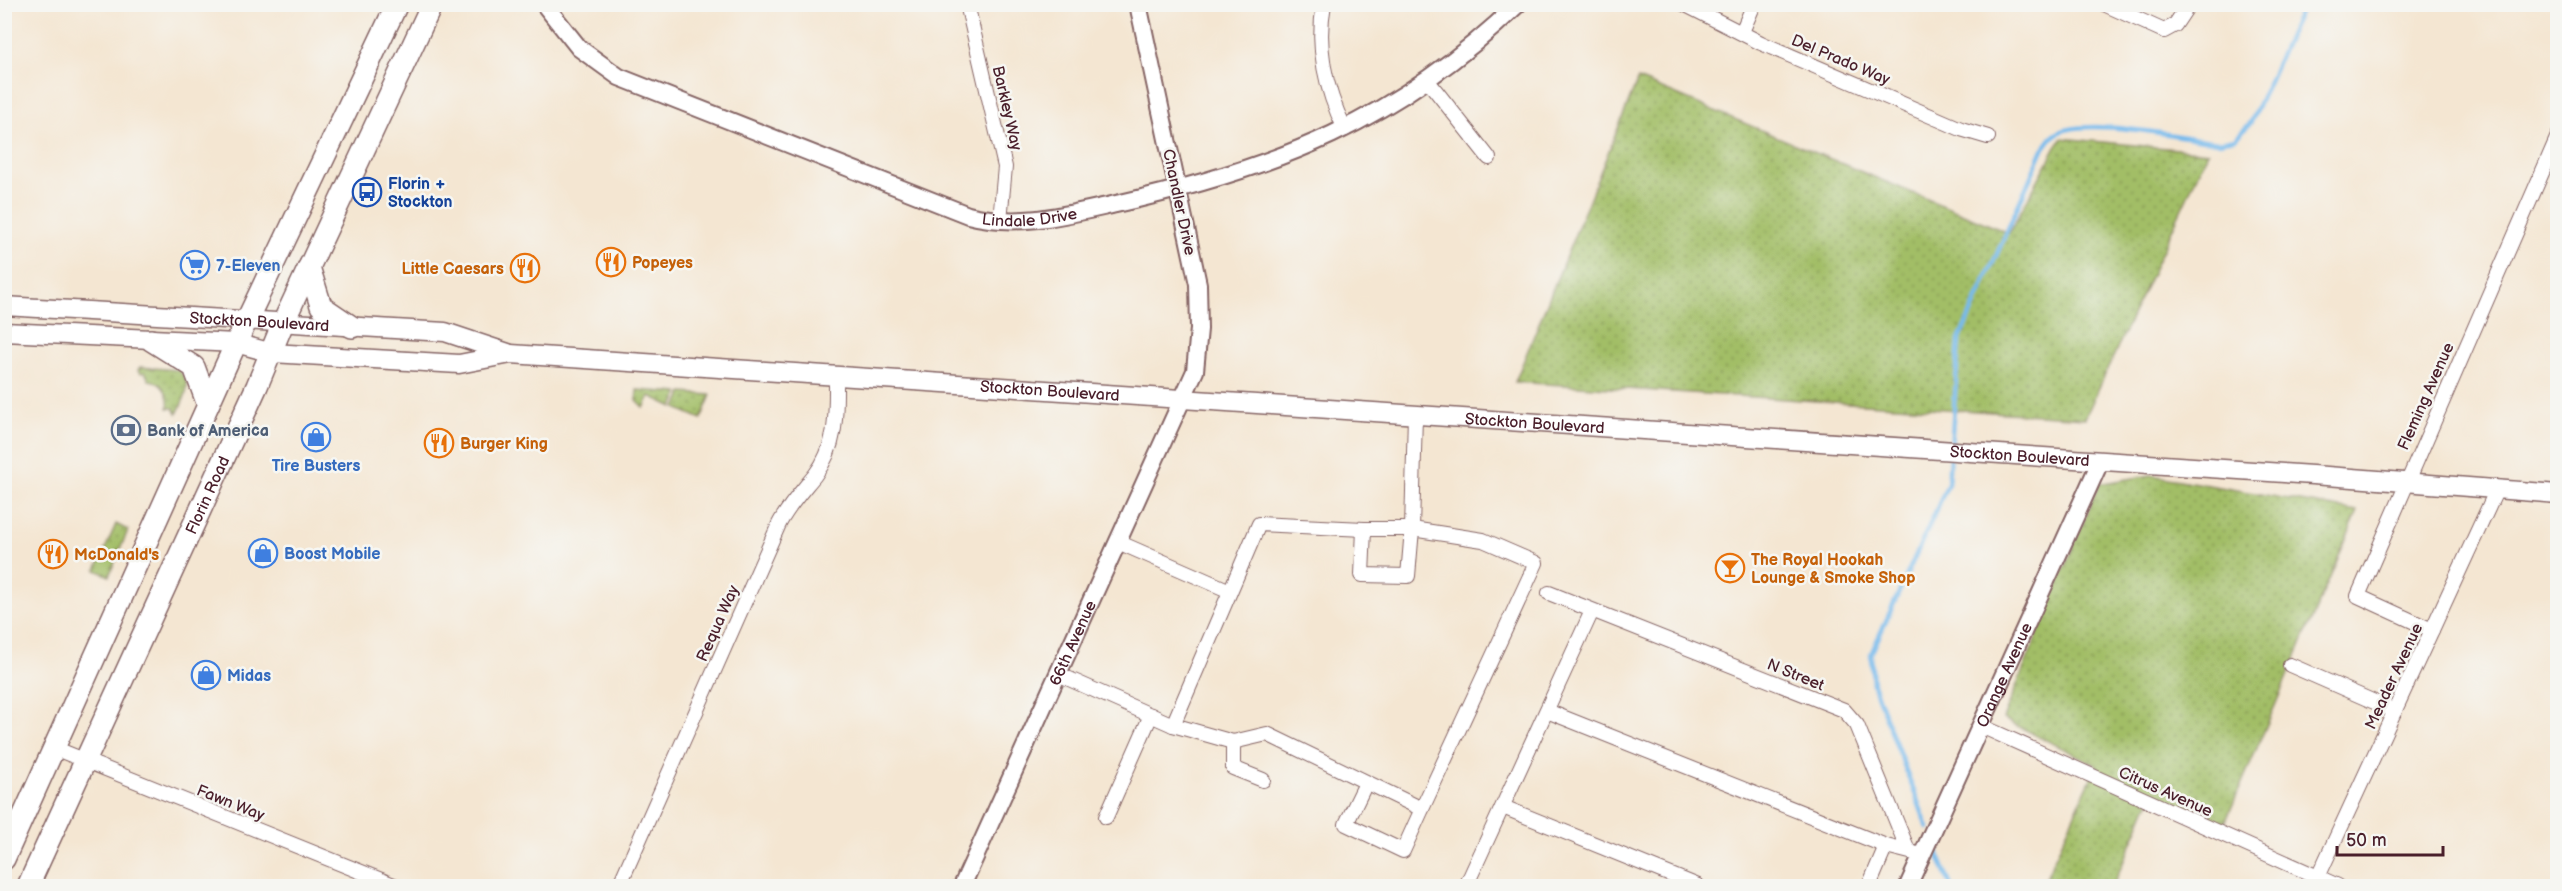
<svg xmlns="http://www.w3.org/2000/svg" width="2562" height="891" font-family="'Balsamiq Sans',sans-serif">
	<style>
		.grass { fill: url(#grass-dots); stroke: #766e48; stroke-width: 1.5 }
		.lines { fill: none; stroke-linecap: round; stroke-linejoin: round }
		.stream { stroke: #76baec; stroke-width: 4.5 }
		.minor-casing { stroke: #866565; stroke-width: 16 }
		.tertiary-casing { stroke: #866565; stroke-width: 20 }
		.secondary-casing { stroke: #866565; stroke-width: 21 }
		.primary-casing { stroke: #866565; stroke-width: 24 }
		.minor { stroke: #fff; stroke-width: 14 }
		.tertiary { stroke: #fff; stroke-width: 16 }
		.secondary { stroke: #fff; stroke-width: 18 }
		.primary { stroke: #fff; stroke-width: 21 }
		.labels { text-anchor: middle; stroke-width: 5; stroke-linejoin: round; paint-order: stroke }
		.street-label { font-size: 16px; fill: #4a1f2b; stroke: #f6f6f2 }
		.transit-label { font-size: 16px; font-weight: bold; fill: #164399; stroke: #f6f6f2; text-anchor: start }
		.food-label { font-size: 16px; font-weight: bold; fill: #c56008; stroke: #f6f6f2; text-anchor: start }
		.shop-label { font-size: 16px; font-weight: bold; fill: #366cbe; stroke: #f6f6f2; text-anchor: start }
		.service-label { font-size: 16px; font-weight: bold; fill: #4e5e75; stroke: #f6f6f2; text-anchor: start }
	</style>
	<defs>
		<pattern id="grass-dots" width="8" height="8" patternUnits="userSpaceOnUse" patternTransform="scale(1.5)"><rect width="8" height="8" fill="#a2be66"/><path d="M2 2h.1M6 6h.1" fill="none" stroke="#869a54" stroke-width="1.8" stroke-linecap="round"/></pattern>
	</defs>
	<rect width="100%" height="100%" fill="#f6f6f2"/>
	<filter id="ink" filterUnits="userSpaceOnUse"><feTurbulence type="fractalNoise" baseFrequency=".0167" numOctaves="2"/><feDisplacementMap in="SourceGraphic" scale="12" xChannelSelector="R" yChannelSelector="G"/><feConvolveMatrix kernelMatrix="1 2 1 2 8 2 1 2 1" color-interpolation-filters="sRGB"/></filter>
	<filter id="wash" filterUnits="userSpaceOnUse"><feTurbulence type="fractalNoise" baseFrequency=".008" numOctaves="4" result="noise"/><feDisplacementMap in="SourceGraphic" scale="24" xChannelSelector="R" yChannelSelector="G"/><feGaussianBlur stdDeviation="1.35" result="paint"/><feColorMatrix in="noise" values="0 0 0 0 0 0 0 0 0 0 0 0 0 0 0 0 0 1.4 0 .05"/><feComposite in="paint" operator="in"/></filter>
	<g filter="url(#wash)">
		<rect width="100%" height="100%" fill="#f4e6d2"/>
		<g class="grass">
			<polygon points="1638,79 2009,233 2061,138 2208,152 2085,418 1515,382"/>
			<path d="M140,367L178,370C195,384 184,398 177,414L174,408H168C170,395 163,382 149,380L145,372L141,373L138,370Z"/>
			<polygon points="637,390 679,393 673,407 650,396 644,408 637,401"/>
			<polygon points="682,393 711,395 701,419 676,408"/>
			<polygon points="2151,475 2358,511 2222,830 2150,800 2113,886 2042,886 2097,765 2003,719 2099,484"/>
			<polygon points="116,524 128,530 109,576 96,570"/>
		</g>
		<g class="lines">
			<g class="stream">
				<path d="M1951,447L1959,340L2043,149C2047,145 2050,138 2055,135C2078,115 2186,138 2218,142L2235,139L2251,122L2303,4"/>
				<polyline points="1928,828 1873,684 1871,654 1948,484 1950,456"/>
				<polyline points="1933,842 1951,886"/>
			</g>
		</g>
	</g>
	<g filter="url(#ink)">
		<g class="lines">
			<g class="minor-casing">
				<g id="minor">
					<polyline points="967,4 1005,167 1000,220"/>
					<path d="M1324,4C1316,47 1326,91 1345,129"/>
					<polyline points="1684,4 1761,43 1961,129 1988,137"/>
					<polyline points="2104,4 2164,31 2175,25 2189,4"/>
					<polyline points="1742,32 1754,4"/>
					<polyline points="1428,81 1489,158"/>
					<polygon points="1364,529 1412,529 1408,576 1362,575"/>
					<polyline points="1118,542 1230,591"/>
					<polyline points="1549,593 1844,710 1857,725 1908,850"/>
					<polyline points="2432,630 2358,596 2558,136"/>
					<polyline points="2290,665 2395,711"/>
					<polyline points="1058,674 1173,725 1259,524 1364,529"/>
					<polyline points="1547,711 1886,846 1914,853"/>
					<polyline points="1173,725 1233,742"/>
					<polyline points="1981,726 2338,886"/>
					<polyline points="54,748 396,886"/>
					<polyline points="1263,780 1233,768 1233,742 1267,734 1422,809 1536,563 1483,540 1412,529 1415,415"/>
					<polyline points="1366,783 1346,824 1403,851 1422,809"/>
					<polyline points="1503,807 1698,886"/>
					<polyline points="1106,817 1151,715"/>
					<polyline points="2318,877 2497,489"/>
					<path d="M619,886L779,524C789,505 802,491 815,475C838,445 836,411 836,376"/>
					<polyline points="1466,886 1592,611"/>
					<polyline points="1869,886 1886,846"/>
				</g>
			</g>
			<g class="tertiary-casing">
				<g id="tertiary">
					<path id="s1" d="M544,4L579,48L619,77L968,215C1018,228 1066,215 1116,204C1277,168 1397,121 1518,4"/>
					<path id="s2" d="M962,886L1195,371L1199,329L1198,284L1138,4"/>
					<path id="s3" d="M1908,886L2100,462"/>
				</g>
			</g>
			<g class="secondary-casing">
				<g id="secondary">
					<path id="s4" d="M4,306L445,332L508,353"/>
					<path id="s5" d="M4,332L236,343L272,353L459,364L511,354L2327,476L2558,494"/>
				</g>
			</g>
			<g class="primary-casing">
				<g id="primary">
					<polyline points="309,267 321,306 352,327"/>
					<polyline points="151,340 194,367 208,405"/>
					<polyline points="4,859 236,343 397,4"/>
					<path id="s6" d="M28,886L257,386L283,323L432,4"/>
				</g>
			</g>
			<use href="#minor" class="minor"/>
			<use href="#tertiary" class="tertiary"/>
			<use href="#secondary" class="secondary"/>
			<use href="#primary" class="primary"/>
		</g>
	</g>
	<defs>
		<g id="bus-ring" transform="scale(1.5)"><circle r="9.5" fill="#f6f6f2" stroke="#1a4fb4" stroke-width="1.5"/><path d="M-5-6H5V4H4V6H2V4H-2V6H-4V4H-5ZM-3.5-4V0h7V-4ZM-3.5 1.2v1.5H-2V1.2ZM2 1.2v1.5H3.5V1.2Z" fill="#1a4fb4"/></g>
		<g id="restaurant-ring" transform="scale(1.5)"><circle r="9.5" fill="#f6f6f2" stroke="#e8710a" stroke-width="1.5"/><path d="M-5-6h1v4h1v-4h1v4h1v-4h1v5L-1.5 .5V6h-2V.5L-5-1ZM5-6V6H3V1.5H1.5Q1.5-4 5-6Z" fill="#e8710a"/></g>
		<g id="supermarket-ring" transform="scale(1.5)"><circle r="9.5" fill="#f6f6f2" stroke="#3f7fe0" stroke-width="1.5"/><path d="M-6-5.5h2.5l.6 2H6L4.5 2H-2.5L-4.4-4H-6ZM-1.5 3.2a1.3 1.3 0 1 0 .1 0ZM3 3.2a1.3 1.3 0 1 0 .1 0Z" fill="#3f7fe0"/></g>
		<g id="bank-ring" transform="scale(1.5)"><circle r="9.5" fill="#f6f6f2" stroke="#5c6f8a" stroke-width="1.5"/><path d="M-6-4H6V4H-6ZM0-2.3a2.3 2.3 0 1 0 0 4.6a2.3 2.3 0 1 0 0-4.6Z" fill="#5c6f8a"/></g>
		<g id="shop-ring" transform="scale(1.5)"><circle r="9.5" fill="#f6f6f2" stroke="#3f7fe0" stroke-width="1.5"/><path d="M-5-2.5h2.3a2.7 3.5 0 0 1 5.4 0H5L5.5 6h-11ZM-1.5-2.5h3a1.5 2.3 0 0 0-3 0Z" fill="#3f7fe0"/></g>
		<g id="bar-ring" transform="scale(1.5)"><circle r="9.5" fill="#f6f6f2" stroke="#e8710a" stroke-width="1.5"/><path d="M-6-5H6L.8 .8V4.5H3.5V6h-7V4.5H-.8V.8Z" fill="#e8710a"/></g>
	</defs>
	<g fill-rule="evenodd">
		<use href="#bus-ring" x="367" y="192"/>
		<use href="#restaurant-ring" x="611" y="262"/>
		<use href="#supermarket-ring" x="195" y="265"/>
		<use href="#restaurant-ring" x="525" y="268"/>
		<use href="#bank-ring" x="126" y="430"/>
		<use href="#shop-ring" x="316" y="437"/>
		<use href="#restaurant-ring" x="439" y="443"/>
		<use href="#shop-ring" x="263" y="553"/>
		<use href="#restaurant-ring" x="53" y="554"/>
		<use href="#bar-ring" x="1730" y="568"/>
		<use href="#shop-ring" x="206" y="675"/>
	</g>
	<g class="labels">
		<g class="street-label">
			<text transform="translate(1841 59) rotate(23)" y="6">Del Prado Way</text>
			<text transform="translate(1008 108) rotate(77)" y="6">Barkley Way</text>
			<text transform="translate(1180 202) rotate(78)" y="6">Chandler Drive</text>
			<text dy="6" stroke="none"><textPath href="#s1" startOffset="543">Lindale Drive</textPath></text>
			<text dy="6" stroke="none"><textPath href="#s4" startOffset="256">Stockton Boulevard</textPath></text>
			<text dy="6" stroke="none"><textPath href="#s5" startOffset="1050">Stockton Boulevard</textPath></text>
			<text transform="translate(2425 396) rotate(-66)" y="6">Fleming Avenue</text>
			<text dy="6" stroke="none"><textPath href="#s5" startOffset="1536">Stockton Boulevard</textPath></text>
			<text dy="6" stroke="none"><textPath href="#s5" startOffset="2022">Stockton Boulevard</textPath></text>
			<text dy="6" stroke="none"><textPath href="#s6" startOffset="430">Florin Road</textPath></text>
			<text transform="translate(717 623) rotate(-66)" y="6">Requa Way</text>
			<text dy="6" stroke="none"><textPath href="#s2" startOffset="267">66th Avenue</textPath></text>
			<text transform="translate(1796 674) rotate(22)" y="6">N Street</text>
			<text dy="6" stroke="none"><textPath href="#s3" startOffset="232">Orange Avenue</textPath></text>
			<text transform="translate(2393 676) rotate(-65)" y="6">Meader Avenue</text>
			<text transform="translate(2166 791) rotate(24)" y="6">Citrus Avenue</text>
			<text transform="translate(231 802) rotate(22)" y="6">Fawn Way</text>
		</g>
		<g class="transit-label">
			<text x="388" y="189">Florin +<tspan x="388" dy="18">Stockton</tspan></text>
		</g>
		<g class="food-label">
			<text x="632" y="268">Popeyes</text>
			<text x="504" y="274" text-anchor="end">Little Caesars</text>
			<text x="460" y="449">Burger King</text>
			<text x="74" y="560">McDonald's</text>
			<text x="1751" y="565">The Royal Hookah<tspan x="1751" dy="18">Lounge &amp; Smoke Shop</tspan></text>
		</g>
		<g class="shop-label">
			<text x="216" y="271">7-Eleven</text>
			<text x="316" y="471" text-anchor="middle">Tire Busters</text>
			<text x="284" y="559">Boost Mobile</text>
			<text x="227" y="681">Midas</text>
		</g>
		<g class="service-label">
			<text x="147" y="436">Bank of America</text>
		</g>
	</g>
	<rect width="2562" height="891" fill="none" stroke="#f6f6f2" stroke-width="24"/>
	<path d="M2337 846v9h106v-9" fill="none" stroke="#4a1f2b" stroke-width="3"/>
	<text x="2346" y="846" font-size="18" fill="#4a1f2b" stroke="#f6f6f2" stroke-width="4.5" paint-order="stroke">50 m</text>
</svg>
